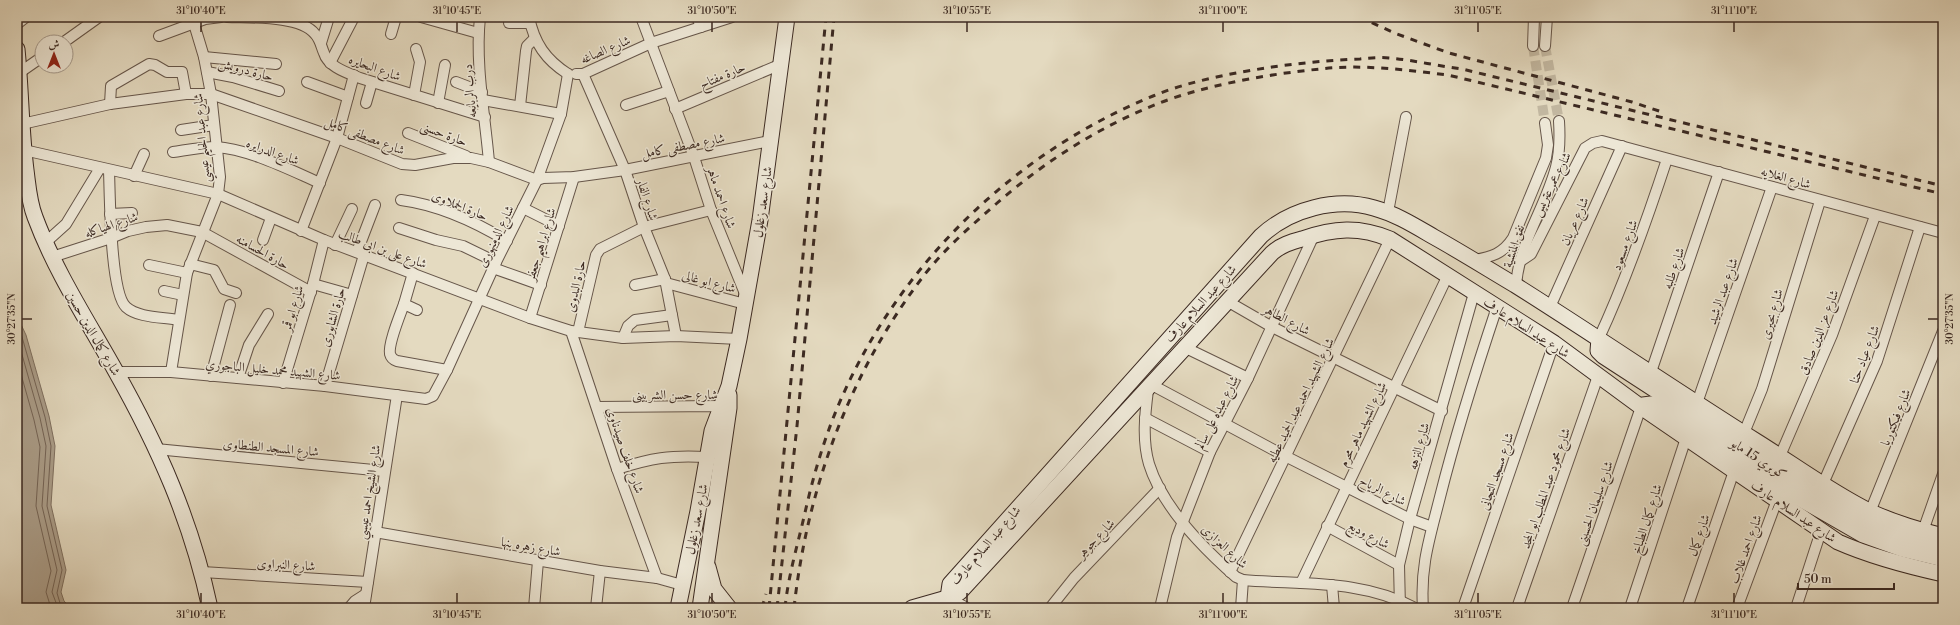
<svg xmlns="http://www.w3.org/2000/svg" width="1960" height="625" font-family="'Libre Bodoni',Amiri,serif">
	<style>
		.water { fill: #ab9e8a; stroke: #7f7060 }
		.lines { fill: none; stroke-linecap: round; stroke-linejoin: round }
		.shore { stroke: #746456; stroke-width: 1 }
		.minor-tunnel { stroke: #c2b7a0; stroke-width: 10; stroke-dasharray: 10 5; stroke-linecap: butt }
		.minor-casing { stroke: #66564a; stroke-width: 12 }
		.secondary-casing { stroke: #3c2a22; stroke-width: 17 }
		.minor { stroke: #ede7d6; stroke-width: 10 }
		.secondary { stroke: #ede7d6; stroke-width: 15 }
		.rail { stroke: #3c2a22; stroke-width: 3; stroke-dasharray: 7 7; stroke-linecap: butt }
		.ticks { fill: none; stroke: #3c2a22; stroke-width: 1.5 }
		.labels { text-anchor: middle; stroke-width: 3; stroke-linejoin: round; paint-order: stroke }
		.street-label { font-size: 13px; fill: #3c2a22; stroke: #ede7d6 }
		.neatline { fill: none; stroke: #3c2a22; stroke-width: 1.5 }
		.ticks-label { font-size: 10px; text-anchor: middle; fill: #3c2a22 }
	</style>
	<rect width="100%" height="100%" fill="#e4dac0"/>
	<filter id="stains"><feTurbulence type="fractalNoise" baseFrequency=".005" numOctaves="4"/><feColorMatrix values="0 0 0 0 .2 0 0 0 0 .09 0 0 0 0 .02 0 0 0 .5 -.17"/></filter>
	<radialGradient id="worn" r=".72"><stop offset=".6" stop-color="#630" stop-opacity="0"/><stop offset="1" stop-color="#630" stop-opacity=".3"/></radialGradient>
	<polygon class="water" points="17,316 26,335 49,416 55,446 51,505 66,570 61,592 64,601 71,608 17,608"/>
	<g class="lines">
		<g class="shore">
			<polyline points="17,325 22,337 45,417 51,446 47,506 62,570 57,593 60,603 65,608"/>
			<polyline points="17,337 40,418 46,446 42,506 57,570 52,592 58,608"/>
			<polyline points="17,360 34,420 40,447 36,506 51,571 46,592 51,608"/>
		</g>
		<g class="minor-tunnel">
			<polyline points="1533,46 1545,123"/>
			<polyline points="1545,46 1559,121"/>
		</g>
		<g class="minor-casing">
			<g id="minor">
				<path d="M227,17C250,18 300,15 315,34C320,39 321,46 324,53C328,67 348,73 360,78L485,117"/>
				<polyline points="421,17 478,33"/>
				<path d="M480,17C475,65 485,115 489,162"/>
				<path d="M529,17C534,43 546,60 568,74"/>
				<polyline points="641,17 694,157 711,210 746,296"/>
				<polyline points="697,17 701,27"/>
				<polyline points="509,23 530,23"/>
				<polyline points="17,24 26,17"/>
				<polyline points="391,34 396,17"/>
				<polyline points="159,36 205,19 221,17"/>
				<polyline points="64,42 99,17"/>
				<polyline points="321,43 329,17"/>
				<polyline points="1533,46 1534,17"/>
				<polyline points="1545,46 1547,17"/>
				<polyline points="204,57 276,64"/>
				<polyline points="330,63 354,17"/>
				<polyline points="207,72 233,77 279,91"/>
				<polyline points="19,73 42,57"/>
				<polyline points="576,74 583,74 651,43 732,17"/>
				<polyline points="583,74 625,170 644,227 665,279 676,336"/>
				<polyline points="307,82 348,97"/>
				<polyline points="456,82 482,92"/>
				<polyline points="414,95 420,62 416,49"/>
				<polyline points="483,100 561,114"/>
				<polyline points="366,103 372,82"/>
				<polyline points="438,103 445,65"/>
				<polyline points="110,104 111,86 149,64 155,65 167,72 182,72 186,94"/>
				<polyline points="626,105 669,91"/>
				<polyline points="520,106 526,51 527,46 535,38"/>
				<polyline points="675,109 779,65"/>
				<polyline points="22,124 110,104 186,94 211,94 337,138 402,164 415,165 453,158 471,158 489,162 537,180 543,178 574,177 625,170 770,141"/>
				<polyline points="181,130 214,125"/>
				<polyline points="408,133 466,156"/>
				<polyline points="24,150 218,194 324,240 530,318 571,331 623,338 676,336 739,339"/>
				<path d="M173,152C187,150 202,147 216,147C249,149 290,170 320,183"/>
				<path d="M109,171C110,195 110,292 126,307C138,318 163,317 179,320"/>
				<polyline points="134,176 144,154"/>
				<path d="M401,200C439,205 474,221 507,241"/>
				<polyline points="523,208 559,226"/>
				<polyline points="1388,212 1406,117"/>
				<polyline points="110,214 132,213"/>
				<polyline points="399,228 436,240 463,246 496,262"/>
				<polyline points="301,231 337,138 354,75"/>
				<polyline points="263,240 271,218"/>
				<polyline points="46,242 66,224 100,168"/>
				<polyline points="335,245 352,209"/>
				<polyline points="357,252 375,205"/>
				<polyline points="52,257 111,238 128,231 146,227 167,225 202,232 311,292"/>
				<path d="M1474,260C1491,257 1503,254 1513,238L1546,158L1548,145L1545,123"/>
				<polyline points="1519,262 1531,254 1585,148 1593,143 1602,141 1943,233"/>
				<polyline points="190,264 214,270 224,289 236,293"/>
				<polyline points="149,265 187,273"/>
				<polyline points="493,268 541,285"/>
				<polyline points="413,273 404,304 417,310"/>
				<polyline points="666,283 745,304"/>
				<polyline points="313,284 352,295"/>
				<polyline points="635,285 665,279"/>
				<path d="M1516,286C1519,242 1545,209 1556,167C1560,152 1560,137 1559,121"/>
				<polyline points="164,291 183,295"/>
				<polyline points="1227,301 1272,327 1442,411"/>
				<path d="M404,304C400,315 388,344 390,354C391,358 394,360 397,361L447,370"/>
				<polyline points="1550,307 1622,146"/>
				<polyline points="530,318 574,177"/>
				<polyline points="571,331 617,469 657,578"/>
				<polyline points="578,332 596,255 600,249 644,227 711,210"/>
				<polyline points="623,338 628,326 635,320 672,315"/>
				<path d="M1599,338C1626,280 1647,220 1667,159"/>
				<polyline points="1186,348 1248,378"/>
				<polyline points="116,372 171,372 325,386 426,399 433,396 447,370 496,262 537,180 561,114 568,74"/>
				<polyline points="171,372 187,273 218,194 220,177 211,94 204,57 192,17"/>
				<polyline points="1651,372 1719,172"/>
				<polyline points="211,376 230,305"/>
				<polyline points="238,378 249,345 268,314"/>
				<polyline points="283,383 313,284 324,240"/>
				<polyline points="1152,385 1287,457 1410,519 1432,527"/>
				<polyline points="325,386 364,255"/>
				<path d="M1148,390C1145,414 1142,440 1149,464C1162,506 1204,549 1236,577L1243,580C1301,585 1362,579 1415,608"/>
				<polyline points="1697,403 1772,187"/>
				<polyline points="597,407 720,406 727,407"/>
				<polyline points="1145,418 1210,452"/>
				<polyline points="1744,433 1762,389 1820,201"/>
				<polyline points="156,449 384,471"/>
				<polyline points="1780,456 1832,335 1875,216"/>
				<path d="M617,469C652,458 669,455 707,457"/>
				<polyline points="1822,486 1877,361 1920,227"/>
				<polyline points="1870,512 1943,331"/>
				<polyline points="1327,526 1399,565"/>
				<polyline points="1923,531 1943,474"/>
				<polyline points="375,532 600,571 657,578 682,585"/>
				<polyline points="202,572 368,582"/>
				<polyline points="1230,572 1390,239"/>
				<polyline points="1301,583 1448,275"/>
				<polyline points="1332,585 1334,608"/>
				<polyline points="948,598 967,608"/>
				<polyline points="349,608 355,601 366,594"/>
				<polyline points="364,608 397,395"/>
				<polyline points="534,608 538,561"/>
				<polyline points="596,608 600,571"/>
				<polyline points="1050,608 1074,578 1160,488"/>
				<polyline points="1160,608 1177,537 1210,452 1248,378 1314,235"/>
				<polyline points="1241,608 1243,580"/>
				<polyline points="1400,608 1399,565 1410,519 1474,293"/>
				<path d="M1423,608C1420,566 1430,537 1440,497C1456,433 1476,370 1497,307"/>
				<polyline points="1463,608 1554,343"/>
				<polyline points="1517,608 1598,376"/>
				<polyline points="1572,608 1641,407"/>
				<polyline points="1630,608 1686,438"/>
				<polyline points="1687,608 1734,471"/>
				<polyline points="1737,608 1777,500"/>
				<polyline points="1796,608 1821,531"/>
			</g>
		</g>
		<g class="secondary-casing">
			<g id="secondary">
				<path d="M17,49C21,89 21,130 26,170C28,185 29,202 35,217C55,271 87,320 115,370C159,448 191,520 210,608"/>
				<path d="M1599,338L1598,351L1603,356L1834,506C1869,527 1904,538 1943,548"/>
				<polyline points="1641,407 1643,405 1651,404 1664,409 1797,497 1863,535 1902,549 1943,559"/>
				<polyline points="708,567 714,589 729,608"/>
				<path d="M948,598L950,584L1261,236C1290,209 1336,197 1374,208C1396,214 1415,226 1434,237C1461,252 1488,269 1515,285C1596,336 1675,390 1756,441C1793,464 1829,491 1869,511C1892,522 1919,530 1943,536"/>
				<polyline points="678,608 698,511 712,431 729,386 739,339 760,220 787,17"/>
				<polyline points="700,608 729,408 729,395"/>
				<path d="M912,608L954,596L960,592L1272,253C1281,245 1291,242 1302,239C1334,228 1359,226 1390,239L1554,343L1641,407L1838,542C1872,557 1907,566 1943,574"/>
			</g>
		</g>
		<use href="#minor" class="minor"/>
		<use href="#secondary" class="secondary"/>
		<g class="rail">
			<polyline points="1359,17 1397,34 1449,53 1632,102 1662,112"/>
			<polyline points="762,608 766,594"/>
			<polyline points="769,608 826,17"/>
			<polyline points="777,608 797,426 834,17"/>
			<path d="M785,608C788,577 797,547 804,517C814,472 827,428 847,386C908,256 1020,150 1153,96C1189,81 1233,73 1272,67C1301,63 1330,60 1360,59C1369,58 1379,57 1389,58C1413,60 1438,66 1462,69L1943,186"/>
			<path d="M794,608C807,489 849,374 922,278C943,250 970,227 996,204C1044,162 1097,128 1157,104C1205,85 1269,74 1320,69C1363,64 1406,70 1448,75L1943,194"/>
		</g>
	</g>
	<path class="ticks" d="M201,22V32M457,22V32M712,22V32M967,22V32M1223,22V32M1478,22V32M1734,22V32M22,319H32M1928,319H1938M201,593V603M457,593V603M712,593V603M967,593V603M1223,593V603M1478,593V603M1734,593V603"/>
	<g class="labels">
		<g class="street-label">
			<text transform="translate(605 49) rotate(-23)" y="5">شارع الصاغه</text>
			<text transform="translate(375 67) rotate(20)" y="5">شارع البحايره</text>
			<text transform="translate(246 69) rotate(15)" y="5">حارة درويش</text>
			<text transform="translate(722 75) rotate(-23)" y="5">حارة مفتاح</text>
			<text transform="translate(469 91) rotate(-95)" y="5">درب الربايعه</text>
			<text transform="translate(444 133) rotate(21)" y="5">حارة حسنى</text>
			<text transform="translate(365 135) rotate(21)" y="5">شارع مصطفى كامل</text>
			<text transform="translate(201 138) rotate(-95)" y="5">شارع عبد الحليم عيسي</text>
			<text transform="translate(683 145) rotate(-11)" y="5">شارع مصطفى كامل</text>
			<text transform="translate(273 151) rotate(20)" y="5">شارع الدرايره</text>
			<text transform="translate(1786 177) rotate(16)" y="5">شارع الغلايه</text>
			<text transform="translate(1551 184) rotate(-63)" y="5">شارع عمر عتريس</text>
			<text transform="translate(722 197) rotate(71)" y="5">شارع احمد ماهر</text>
			<text transform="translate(648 199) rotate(72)" y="5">شارع الفار</text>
			<text transform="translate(762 202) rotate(-82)" y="5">شارع سعد زغلول</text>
			<text transform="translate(460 205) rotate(22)" y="5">حارة الحملاوى</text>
			<text transform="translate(1574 221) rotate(-66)" y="5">شارع عريان</text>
			<text transform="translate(111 224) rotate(-18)" y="5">شارع الهياكله</text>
			<text transform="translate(495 236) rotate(-64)" y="5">شارع الدمنهورى</text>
			<text transform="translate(540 244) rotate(-73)" y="5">شارع ابراهيم جعفر</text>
			<text transform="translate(1624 245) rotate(-70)" y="5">شارع مسعود</text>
			<text transform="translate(1513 246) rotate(-72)" y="5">نفق المنشية</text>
			<text transform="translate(383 248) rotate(20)" y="5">شارع على بن ابى طالب</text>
			<text transform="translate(263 251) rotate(29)" y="5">حارة الحسامنه</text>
			<text transform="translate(1673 268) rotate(-71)" y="5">شارع طلبه</text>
			<text transform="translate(709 281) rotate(15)" y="5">شارع ابو غالى</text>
			<text transform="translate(575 286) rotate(-77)" y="5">حارة البدوى</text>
			<text transform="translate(1722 291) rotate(-71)" y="5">شارع عبد الرشيد</text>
			<text transform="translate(1200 303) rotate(-48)" y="5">شارع عبد السلام عارف</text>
			<text transform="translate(292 308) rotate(-73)" y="5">شارع ابو قمر</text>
			<text transform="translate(1771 314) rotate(-74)" y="5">شارع بحيرى</text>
			<text transform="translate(332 317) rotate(-74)" y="5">حارة الشابورى</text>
			<text transform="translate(1287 319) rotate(28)" y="5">شارع الطاهر</text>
			<text transform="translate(1527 327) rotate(33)" y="5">شارع عبد السلام عارف</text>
			<text transform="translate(1818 332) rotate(-69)" y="5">شارع عز الدين صادق</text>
			<text transform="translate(94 333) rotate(60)" y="5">شارع كمال الدين حسين</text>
			<text transform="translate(1864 354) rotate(-69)" y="5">شارع عياد حنا</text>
			<text transform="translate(273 369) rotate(5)" y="5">شارع الشهيد محمد خليل الباجوري</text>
			<text x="675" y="399">شارع حسن الشربينى</text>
			<text transform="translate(1300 400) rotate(-64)" y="5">شارع الشهيد احمد عبد الحميد عطيه</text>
			<text transform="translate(1216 412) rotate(-63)" y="5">شارع عبده على سالم</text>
			<text transform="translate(1895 417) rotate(-68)" y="5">شارع فيكتوريا</text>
			<text transform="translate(1362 424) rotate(-64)" y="5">شارع الشهيد ماهر محرم</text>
			<text transform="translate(1418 446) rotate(-74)" y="5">شارع النزهه</text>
			<text transform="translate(271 447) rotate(5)" y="5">شارع المسجد الطنطاوى</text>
			<text transform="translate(626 450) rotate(71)" y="5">شارع خلف صيدناوى</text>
			<text transform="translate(1759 458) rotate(33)" y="5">كوبري 15 مايو</text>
			<text transform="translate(1496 471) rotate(-71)" y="5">شارع مسجد التجانى</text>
			<text transform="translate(1545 488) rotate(-71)" y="5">شارع محمود عبد المطلب ابو المجد</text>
			<text transform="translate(1383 490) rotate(27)" y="5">شارع الرياح</text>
			<text transform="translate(368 492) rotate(-81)" y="5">شارع الشيخ احمد عيسي</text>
			<text transform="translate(1594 503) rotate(-71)" y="5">شارع سليمان الحسينى</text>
			<text transform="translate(1794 511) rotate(34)" y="5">شارع عبد السلام عارف</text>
			<text transform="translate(696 519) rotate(-79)" y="5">شارع سعد زغلول</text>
			<text transform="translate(1646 519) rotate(-72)" y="5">شارع كمال الطباخ</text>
			<text transform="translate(1369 534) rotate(28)" y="5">شارع وديع</text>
			<text transform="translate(1698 535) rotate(-71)" y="5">شارع كمال</text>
			<text transform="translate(1095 538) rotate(-46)" y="5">شارع جوهر</text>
			<text transform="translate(985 545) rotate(-49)" y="5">شارع عبد السلام عارف</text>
			<text transform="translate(531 546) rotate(10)" y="5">شارع زهره بنها</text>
			<text transform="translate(1225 546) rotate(43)" y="5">شارع العزازى</text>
			<text transform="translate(1745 549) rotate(-70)" y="5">شارع احمد غلاب</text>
			<text transform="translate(286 564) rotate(3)" y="5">شارع النبراوى</text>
		</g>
	</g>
	<rect width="1960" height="625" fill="none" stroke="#e4dac0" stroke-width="44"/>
	<g transform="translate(54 54)"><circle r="19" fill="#ede7d6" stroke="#a69b8e"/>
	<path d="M0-3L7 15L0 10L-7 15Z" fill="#8f2418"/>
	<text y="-6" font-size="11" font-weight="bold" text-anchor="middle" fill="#3c2a22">ش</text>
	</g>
	<path d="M1798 583v6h96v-6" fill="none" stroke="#3c2a22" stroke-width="2"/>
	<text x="1804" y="583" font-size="12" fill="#3c2a22" stroke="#ede7d6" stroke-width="3" paint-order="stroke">50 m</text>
	<rect x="22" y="22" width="1916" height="581" class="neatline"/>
	<g class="ticks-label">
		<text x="201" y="14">31°10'40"E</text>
		<text x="457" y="14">31°10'45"E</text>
		<text x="712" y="14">31°10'50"E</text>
		<text x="967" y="14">31°10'55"E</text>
		<text x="1223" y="14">31°11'00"E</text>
		<text x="1478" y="14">31°11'05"E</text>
		<text x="1734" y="14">31°11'10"E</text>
		<text transform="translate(11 319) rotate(-90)" y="4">30°27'35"N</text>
		<text transform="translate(1949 319) rotate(-90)" y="4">30°27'35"N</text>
		<text x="201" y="618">31°10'40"E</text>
		<text x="457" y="618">31°10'45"E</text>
		<text x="712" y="618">31°10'50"E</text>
		<text x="967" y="618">31°10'55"E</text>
		<text x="1223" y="618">31°11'00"E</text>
		<text x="1478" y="618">31°11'05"E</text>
		<text x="1734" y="618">31°11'10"E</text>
	</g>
	<rect width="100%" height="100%" filter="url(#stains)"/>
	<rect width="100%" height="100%" fill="url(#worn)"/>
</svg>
